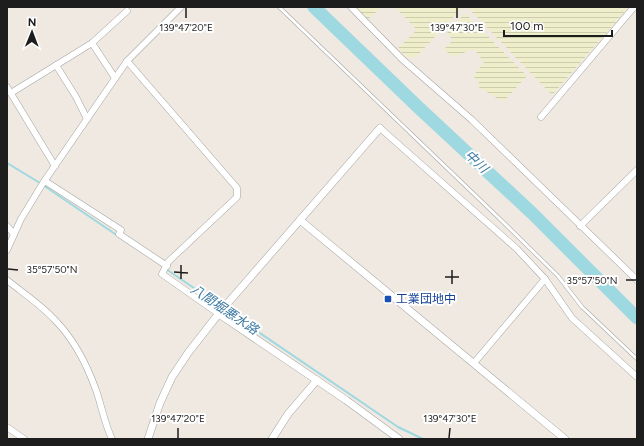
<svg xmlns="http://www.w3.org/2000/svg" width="644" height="446" font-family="Figtree,'Noto Sans JP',sans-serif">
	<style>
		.farmland { fill: url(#farmland-rules) }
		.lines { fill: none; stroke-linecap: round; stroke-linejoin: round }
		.stream { stroke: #9ed8e0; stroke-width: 2 }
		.river { stroke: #9ed8e0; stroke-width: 13 }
		.service-casing { stroke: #a4a4a4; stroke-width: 4 }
		.minor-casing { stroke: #a4a4a4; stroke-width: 7 }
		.tertiary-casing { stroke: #a4a4a4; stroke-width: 8 }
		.service { stroke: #fff; stroke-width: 3 }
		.minor { stroke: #fff; stroke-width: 6 }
		.tertiary { stroke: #fff; stroke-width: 7 }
		.ticks { fill: none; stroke: #1d1d1d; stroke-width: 1.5 }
		.transit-dot { fill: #1a4fb4; stroke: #fff; stroke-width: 1.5 }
		.labels { text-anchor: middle; stroke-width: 4; stroke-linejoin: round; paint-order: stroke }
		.transit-label { font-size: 12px; fill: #164399; stroke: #fff; text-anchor: start }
		.water-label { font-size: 13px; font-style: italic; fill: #3e7aa2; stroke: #fff }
		.ticks-label { font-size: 10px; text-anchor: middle; fill: #1d1d1d; stroke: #fff; stroke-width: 4; stroke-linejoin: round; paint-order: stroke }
	</style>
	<defs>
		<pattern id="farmland-rules" width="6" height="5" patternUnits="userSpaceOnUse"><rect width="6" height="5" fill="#efeecb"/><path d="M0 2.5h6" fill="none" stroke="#ccccae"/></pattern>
	</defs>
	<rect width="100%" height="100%" fill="#efe9e1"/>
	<g class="farmland">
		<polygon points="355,7 382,7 367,20"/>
		<polygon points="395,7 461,7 462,8 416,57 406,57 398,48 417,30"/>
		<polygon points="471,7 629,7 552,95 469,9"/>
		<polygon points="465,13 527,76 503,102 477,86 479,82 473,76 484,62 474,49 452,57 444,49 453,40 447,33"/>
	</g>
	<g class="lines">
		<g class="stream">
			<polyline points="7,163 40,183 118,236"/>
			<polyline points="166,269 398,427 423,439"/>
		</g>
		<polyline class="river" points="314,7 418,107 533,214 637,318"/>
		<g class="service-casing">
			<polyline id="service" points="279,7 501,220 558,276 582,307 637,359"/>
		</g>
		<g class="minor-casing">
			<g id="minor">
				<polyline points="351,7 402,59 472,120 637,280"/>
				<polyline points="92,43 115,78"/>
				<polyline points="127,61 237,188 237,197 168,262 162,274 219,314"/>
				<polyline points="56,65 76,97 87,119"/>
				<polyline points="7,87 55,166"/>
				<polyline points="11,93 92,43 127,11"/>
				<polyline points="541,117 634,7"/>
				<polyline points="380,128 517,249 545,279 572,318 637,377"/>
				<polyline points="45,181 121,230 119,234 167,266"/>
				<polyline points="7,226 14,234"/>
				<polyline points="580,226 637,170"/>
				<polyline points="7,250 21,219 43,183 127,61 181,7"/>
				<path d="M7,280C23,293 40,304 54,319C73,338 87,365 96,390C102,407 104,422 112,439"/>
				<polyline points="474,363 545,279"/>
				<polyline points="7,427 24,439"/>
			</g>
		</g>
		<g class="tertiary-casing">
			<g id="tertiary">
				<polyline points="300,220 565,439"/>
				<polyline points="219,314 346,400 399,439"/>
				<polyline points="148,439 160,403 172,377 188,353 220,312 380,128"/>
				<polyline points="272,439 288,414 317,380"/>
			</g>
		</g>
		<use href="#service" class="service"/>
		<use href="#minor" class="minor"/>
		<use href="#tertiary" class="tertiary"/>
	</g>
	<path class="ticks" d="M186,18V8M457,18V8M8,269L18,270M174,272L188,273M445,277H459M181,279V265M626,280H636M452,284V270M178,438V428M449,438L450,428"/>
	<rect class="transit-dot" x="384" y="295" width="8" height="8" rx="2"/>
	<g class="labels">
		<g class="transit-label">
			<text x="396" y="303">工業団地中</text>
		</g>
		<g class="water-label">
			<text transform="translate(477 161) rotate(43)" y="5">中川</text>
			<text transform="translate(225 309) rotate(34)" y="5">八間堀悪水路</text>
		</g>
	</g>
	<g class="ticks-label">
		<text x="186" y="31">139°47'20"E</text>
		<text x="457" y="31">139°47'30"E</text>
		<text x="52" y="273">35°57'50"N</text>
		<text x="592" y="284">35°57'50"N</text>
		<text x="178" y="422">139°47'20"E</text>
		<text x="450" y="422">139°47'30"E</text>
	</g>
	<rect width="644" height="446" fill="none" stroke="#1d1d1d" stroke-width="16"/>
	<g transform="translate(32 32) rotate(1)" stroke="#ffffff" stroke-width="3" paint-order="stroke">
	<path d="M0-3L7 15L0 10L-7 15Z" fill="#1d1d1d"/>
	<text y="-6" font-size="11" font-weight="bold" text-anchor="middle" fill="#1d1d1d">N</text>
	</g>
	<path d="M504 30v6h108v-6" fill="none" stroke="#1d1d1d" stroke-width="2"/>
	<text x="510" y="30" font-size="12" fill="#1d1d1d" stroke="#ffffff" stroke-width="3" paint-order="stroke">100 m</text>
</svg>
